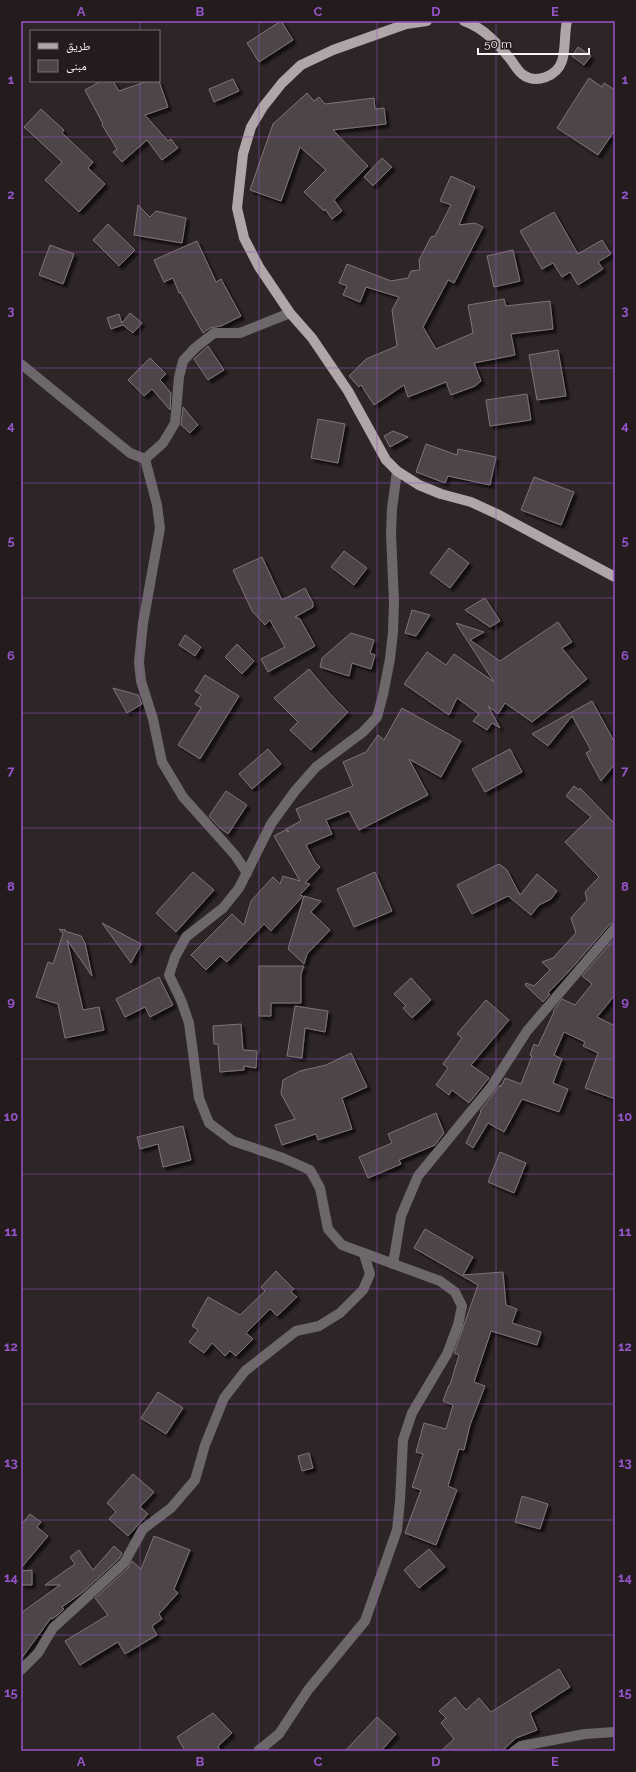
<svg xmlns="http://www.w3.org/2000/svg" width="636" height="1772" font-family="Raleway,'Noto Naskh Arabic',sans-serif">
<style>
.building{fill:#4e4446;stroke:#7f7476;filter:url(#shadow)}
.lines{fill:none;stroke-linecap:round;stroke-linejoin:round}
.minor{stroke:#6c6768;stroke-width:10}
.primary{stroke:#b0a6a8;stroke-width:10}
.grid{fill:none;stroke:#9454ca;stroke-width:1;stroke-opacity:0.55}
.neatline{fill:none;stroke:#9454ca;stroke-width:1.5}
.grid-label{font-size:13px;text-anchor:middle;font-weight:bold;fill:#9454ca}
</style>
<defs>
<filter id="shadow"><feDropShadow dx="3.5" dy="3.5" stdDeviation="1" flood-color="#0009"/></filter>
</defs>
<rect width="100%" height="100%" fill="#2e2526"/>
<g class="building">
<polygon points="281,21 293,40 259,62 247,43"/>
<polygon points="578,47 591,56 584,65 572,56"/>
<polygon points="589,78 602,87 604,83 615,90 615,130 598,155 557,128"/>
<polygon points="233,79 239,91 214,102 209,89"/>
<polygon points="101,81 113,81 119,91 148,81 159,81 168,107 145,115 168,141 171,139 178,148 162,160 147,140 122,162 113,152 117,149 102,125 103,124 85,90"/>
<polygon points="307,93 314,101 319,97 325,104 374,98 375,109 384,108 386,124 333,130 368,166 334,200 342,211 332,219 325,209 324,211 304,192 326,170 300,147 281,201 250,190 273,124"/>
<polygon points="41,109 64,130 62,133 93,162 88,168 105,184 79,212 45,180 62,162 24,127"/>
<polygon points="382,158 392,167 373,186 364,177"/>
<polygon points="451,176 475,187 459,225 475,223 483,227 454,283 448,280 423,327 436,349 473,333 468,305 504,299 506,306 550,301 553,329 511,334 515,355 474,363 481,381 475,386 451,395 446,382 408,397 404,385 374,405 361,385 359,387 349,376 366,359 397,346 392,310 399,297 366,287 360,302 343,295 347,286 339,283 347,264 391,281 408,278 411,271 420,270 419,260 431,237 435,236 451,205 440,201"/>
<polygon points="138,205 150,217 156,211 186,218 182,243 134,235"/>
<polygon points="554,212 578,254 602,240 611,254 598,262 603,269 578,285 570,272 562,277 553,263 542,269 520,231"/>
<polygon points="108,224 135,250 119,266 93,240"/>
<polygon points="197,241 216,282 221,279 241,316 221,326 210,328 203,333 180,292 179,293 173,278 164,282 154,260"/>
<polygon points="50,245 74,254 63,284 39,275"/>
<polygon points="513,250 520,281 494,287 487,256"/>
<polygon points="130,313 142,323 133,333 123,325 111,329 107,318 119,314 122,323"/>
<polygon points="208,346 224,370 208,380 194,359"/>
<polygon points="558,350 566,396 537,400 529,355"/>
<polygon points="150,358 166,374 160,380 171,393 170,410 152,389 144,396 128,380"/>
<polygon points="527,394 531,420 490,426 486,400"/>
<polygon points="183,407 198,425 190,433 181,425"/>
<polygon points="318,419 345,424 338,463 311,458"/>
<polygon points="393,431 408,437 390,447 384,436"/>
<polygon points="426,444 457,455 458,449 496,457 490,485 448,476 445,483 416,472"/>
<polygon points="534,477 574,492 561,525 521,510"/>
<polygon points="449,548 469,563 450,588 430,573"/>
<polygon points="344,551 367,568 354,585 331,567"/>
<polygon points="262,557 282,600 305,588 313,603 313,607 295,617 300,619 315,646 268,672 261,659 285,647 270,620 265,625 252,611 233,570"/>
<polygon points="485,598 500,621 490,627 465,610"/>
<polygon points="412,610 430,615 416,636 405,633"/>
<polygon points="558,622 572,642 562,648 587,679 532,722 505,703 498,714 488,706 500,728 492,723 487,730 473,721 479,714 457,698 449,715 404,684 427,652 446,665 454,654 494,682 456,623 484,632 470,640 500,661"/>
<polygon points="351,633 374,640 370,653 375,655 371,669 352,663 349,676 320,667 322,658"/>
<polygon points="185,635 201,647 195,656 179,645"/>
<polygon points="237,644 254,661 242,674 225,657"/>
<polygon points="309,669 333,697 348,712 311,750 290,730 298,722 274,698"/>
<polygon points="205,675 239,696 200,759 178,745 201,708 195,704 201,695 195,691"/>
<polygon points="113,688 138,695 142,704 127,713"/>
<polygon points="592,701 615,743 615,764 601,781 586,753 591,750 572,716 548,746 532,734"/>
<polygon points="402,708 461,741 441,777 409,759 428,795 359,830 349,811 326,820 332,834 306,845 315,862 320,867 305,883 310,884 300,895 303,896 271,931 264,924 227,962 220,956 206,970 191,955 232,914 244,925 251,901 273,877 280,884 283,876 300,881 274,836 285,830 289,832 286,829 301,821 296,809 353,786 343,762 366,752 378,735 384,740"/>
<polygon points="268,749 281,764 252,789 239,774"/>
<polygon points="510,749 522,772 485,792 472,769"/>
<polygon points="574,786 579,790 580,788 615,824 615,922 610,924 572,968 548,993 550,994 543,1002 525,985 526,983 534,986 550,970 542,962 553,958 576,933 571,918 587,900 585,892 599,877 565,842 591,817 566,796"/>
<polygon points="226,791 247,805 228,834 220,828 209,816"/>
<polygon points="499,864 507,870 520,895 537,874 557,891 551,899 539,905 531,915 508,896 472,914 457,885"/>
<polygon points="193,872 214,890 176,932 156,913"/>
<polygon points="375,872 392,911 354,927 337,889"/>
<polygon points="304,896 321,901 311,912 330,930 307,954 304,964 288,949"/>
<polygon points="102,923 141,944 131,963"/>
<polygon points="59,929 64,930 65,929 65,931 81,936 85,943 92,976 67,940 83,1010 99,1007 104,1030 65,1038 58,1004 36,997 48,962 53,964 63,934"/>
<polygon points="615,938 615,995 597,1017 615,1026 615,1099 585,1088 598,1053 583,1046 585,1042 564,1032 554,1055 562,1059 553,1083 568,1089 559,1112 522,1099 504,1132 488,1123 473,1148 466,1143 481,1112 480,1111 500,1085 501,1087 505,1078 521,1084 532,1056 530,1055 534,1044 538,1046 554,1012 553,1011 562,999 575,1005 592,984 582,976"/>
<polygon points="259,966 304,966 301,974 301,1003 271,1003 271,1016 259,1016"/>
<polygon points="159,977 173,1005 150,1017 145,1007 125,1017 116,999"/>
<polygon points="411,978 431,1000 412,1018 403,1008 406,1006 394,994"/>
<polygon points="486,1000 509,1020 471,1065 489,1078 469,1103 452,1090 449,1095 436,1085 448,1068 443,1064 462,1038 457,1034"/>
<polygon points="295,1006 328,1011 325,1032 305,1028 302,1058 287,1056"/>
<polygon points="241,1024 243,1050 257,1051 256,1068 244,1066 244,1070 220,1072 218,1044 214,1044 213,1026"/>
<polygon points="351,1053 367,1087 342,1098 352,1129 318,1140 316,1134 282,1145 275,1125 295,1119 281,1094 283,1080 300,1071 326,1065"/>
<polygon points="436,1113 444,1133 435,1145 399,1160 401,1164 368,1178 359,1157 392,1143 388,1134"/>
<polygon points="183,1126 191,1160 163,1167 158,1144 140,1149 137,1137"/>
<polygon points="500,1152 526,1163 514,1193 488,1182"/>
<polygon points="425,1229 473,1257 463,1275 503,1272 506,1305 517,1309 512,1323 541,1332 537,1345 491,1331 474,1382 485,1386 470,1425 464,1450 459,1449 448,1486 457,1490 436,1545 405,1533 421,1490 412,1487 423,1454 416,1452 424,1423 446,1429 453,1405 443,1401 449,1385 450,1385 459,1355 454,1353 478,1285 414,1248"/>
<polygon points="276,1271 294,1289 291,1292 297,1297 277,1316 270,1309 246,1333 253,1339 236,1356 230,1351 225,1356 212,1343 204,1353 189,1342 198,1330 192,1326 208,1297 240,1315 265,1291 261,1287"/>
<polygon points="158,1392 183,1408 166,1434 141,1418"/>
<polygon points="309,1453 313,1468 302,1471 298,1456"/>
<polygon points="133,1474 154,1492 140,1507 148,1514 128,1536 109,1519 116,1512 107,1503"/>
<polygon points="522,1496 548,1504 540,1529 515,1522"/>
<polygon points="30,1514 41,1522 37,1527 48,1536 21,1568 21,1525"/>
<polygon points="154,1536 190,1550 174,1589 178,1593 159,1614 162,1619 152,1626 157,1635 125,1654 118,1642 80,1665 65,1641 108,1615 95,1598 128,1568 132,1561 141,1569"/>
<polygon points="114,1546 122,1553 119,1559 83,1592 62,1607 64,1609 59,1614 52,1619 51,1618 21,1659 21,1613 60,1585 45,1585 75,1564 70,1557 79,1550 93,1570"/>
<polygon points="429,1549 445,1567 419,1588 404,1570"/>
<polygon points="32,1570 32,1585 21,1585 21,1571"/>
<polygon points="559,1669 570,1687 530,1713 537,1730 516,1738 502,1751 441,1751 454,1739 441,1723 446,1718 439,1711 455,1697 466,1710 479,1698 491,1712"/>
<polygon points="213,1713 232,1733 218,1746 220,1751 185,1751 177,1737"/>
<polygon points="377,1717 396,1734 381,1751 345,1751"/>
</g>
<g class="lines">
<g class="minor">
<polyline points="21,364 130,453 145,459 163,443 175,423 179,377 183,361 195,348 214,333 240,333 290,313"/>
<polyline points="145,459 157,505 160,528 143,623 139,662 141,681 153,719 162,762 183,797 235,855 247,873"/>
<polyline points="393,1264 401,1216 418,1176 491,1087 527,1031 615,928"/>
<polyline points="21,1670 38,1653 53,1628 124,1563 143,1529 171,1508 195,1480 205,1445 224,1398 245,1371 296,1331 319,1326 340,1313 363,1290 370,1274 364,1254"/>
<polyline points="258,1751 279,1734 308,1690 365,1621 397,1530 400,1501 403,1440 412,1413 447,1354 458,1325 462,1306 455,1292 440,1281 342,1245 328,1229 320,1188 310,1170 283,1158 233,1141 209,1123 199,1098 189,1023 181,1000 169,975 175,957 186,937 223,908 239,888 271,824 295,791 316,767 363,732 377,717 383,695 390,659 393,632 394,602 391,534 392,509 397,471"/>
<polyline points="514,1751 521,1746 585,1734 615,1732"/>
</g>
<g class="primary">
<polyline points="427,21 406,24 333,50 301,65 282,83 263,107 251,127 243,154 237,208 244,238 259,267 290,313 312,338 348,391 386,460 397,471 419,485 441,494 471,502 497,514 615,577"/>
<path d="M464 21C484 28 498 44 511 60 514 64 518 71 522 74 536 85 557 76 562 61 566 48 564 34 567 21"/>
</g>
</g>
<path class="grid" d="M140 21V31M259 21V1751M377 21V1751M496 21V1751M140 81V1751M21 137H615M21 252H615M21 368H615M21 483H615M21 598H615M21 713H615M21 828H615M21 944H615M21 1059H615M21 1174H615M21 1289H615M21 1404H615M21 1520H615M21 1635H615"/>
<rect width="636" height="1772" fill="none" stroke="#241b1d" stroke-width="44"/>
<rect x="30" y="30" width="130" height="52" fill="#241b1d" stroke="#797173"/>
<rect x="38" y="43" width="20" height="6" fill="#b0a6a8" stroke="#797173"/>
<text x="66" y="50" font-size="12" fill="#f9f3f4">طريق</text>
<rect x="38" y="60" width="20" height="12" fill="#4e4446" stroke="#797173"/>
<text x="66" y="70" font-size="12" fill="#f9f3f4">مبنى</text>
<path d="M478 48v6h111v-6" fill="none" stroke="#f9f3f4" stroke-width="2"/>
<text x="484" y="48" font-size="12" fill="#f9f3f4" stroke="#241b1d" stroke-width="3" paint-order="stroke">50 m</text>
<rect x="22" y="22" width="592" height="1728" class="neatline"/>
<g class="grid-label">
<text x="81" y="16">A</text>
<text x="200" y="16">B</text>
<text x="318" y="16">C</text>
<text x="436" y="16">D</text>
<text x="555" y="16">E</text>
<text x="11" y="84">1</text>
<text x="625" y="84">1</text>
<text x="11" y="199">2</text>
<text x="625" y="199">2</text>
<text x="11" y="315">3</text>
<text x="625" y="315">3</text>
<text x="11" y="430">4</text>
<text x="625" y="430">4</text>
<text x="11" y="545">5</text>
<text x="625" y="545">5</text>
<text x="11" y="660">6</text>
<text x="625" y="660">6</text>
<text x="11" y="775">7</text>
<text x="625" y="775">7</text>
<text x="11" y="891">8</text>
<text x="625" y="891">8</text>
<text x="11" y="1006">9</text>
<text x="625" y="1006">9</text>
<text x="11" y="1121">10</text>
<text x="625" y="1121">10</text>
<text x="11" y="1236">11</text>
<text x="625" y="1236">11</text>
<text x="11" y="1351">12</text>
<text x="625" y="1351">12</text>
<text x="11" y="1467">13</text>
<text x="625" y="1467">13</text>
<text x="11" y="1582">14</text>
<text x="625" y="1582">14</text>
<text x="11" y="1697">15</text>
<text x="625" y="1697">15</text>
<text x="81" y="1766">A</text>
<text x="200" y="1766">B</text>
<text x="318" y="1766">C</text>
<text x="436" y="1766">D</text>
<text x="555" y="1766">E</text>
</g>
</svg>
